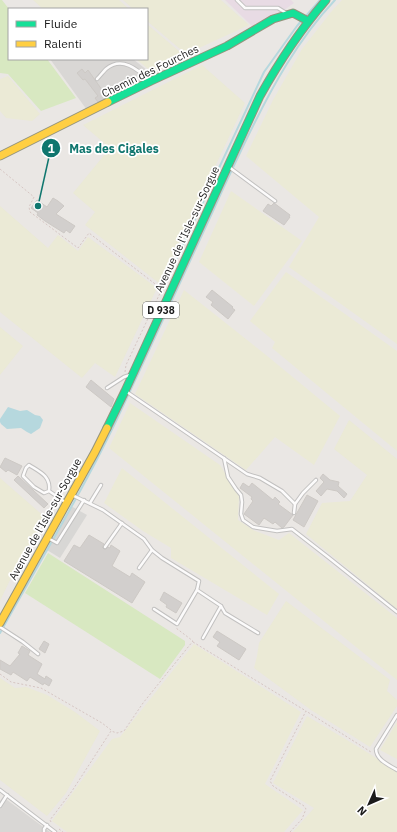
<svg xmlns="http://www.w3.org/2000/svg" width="397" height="832" font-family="'IBM Plex Sans',sans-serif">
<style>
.residential{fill:#d9d7d5}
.industrial{fill:#e8dbe4}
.farmland{fill:#ebead6}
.grass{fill:#d8e8c1}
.parking{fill:#d8d7d5}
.water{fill:#b6d8de}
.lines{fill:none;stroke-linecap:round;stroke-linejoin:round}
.stream{stroke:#b6d8de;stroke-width:2}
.building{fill:#d2cfcd;stroke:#cdc9c5}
.lane-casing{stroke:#c2c1c0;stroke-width:4.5}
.fast-casing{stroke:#93937c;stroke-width:9}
.slow-casing{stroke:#93937c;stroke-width:9}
.path{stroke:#d6c6c3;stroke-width:1;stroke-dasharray:2 2;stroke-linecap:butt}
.lane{stroke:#fcfbfb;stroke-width:2.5}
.fast{stroke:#16e098;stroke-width:7}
.slow{stroke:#ffcf43;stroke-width:7}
.labels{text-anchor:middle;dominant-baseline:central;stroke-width:3.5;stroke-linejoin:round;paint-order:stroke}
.shield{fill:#fff;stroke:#5f5f5f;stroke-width:1}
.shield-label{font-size:10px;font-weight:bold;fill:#1b1b1b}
.street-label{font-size:11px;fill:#1b1b1b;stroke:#fff}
.leader{fill:none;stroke:#0f766e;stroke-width:1.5}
.callout-dot{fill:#0f766e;stroke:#fff;stroke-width:1.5}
.mark-label{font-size:12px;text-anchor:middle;font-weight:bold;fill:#fff}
.callout-label{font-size:12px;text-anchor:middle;font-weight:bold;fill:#0f766e;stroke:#fff;stroke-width:3.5;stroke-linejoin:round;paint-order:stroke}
</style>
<rect width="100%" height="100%" fill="#eae7e4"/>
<g class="residential">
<polygon points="50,59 133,59 153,75 87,110"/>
<polygon points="3,797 50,832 0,832 0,801"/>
</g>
<polygon class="industrial" points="225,0 291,0 294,3 280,13 253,27"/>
<g class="farmland">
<polygon points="33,0 119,0 129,9 43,9"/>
<polygon points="123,0 221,0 249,25 186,54 147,21 147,9 133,9"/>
<polygon points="342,0 397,0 397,344 289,267 319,217 246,156 273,100 302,49 331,12"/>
<polygon points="147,24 186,57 153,73 136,59 147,59"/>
<polygon points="202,65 245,103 160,284 85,225 95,212 73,193 110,148 83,125"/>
<polygon points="8,76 40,114 32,121 6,118 0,111 0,79"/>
<polygon points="231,191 302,241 254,306 199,262"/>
<polygon points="0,206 48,248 58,235 78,251 88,237 157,288 115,377 95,363 82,378 0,312"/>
<polygon points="286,272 397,351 397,451 272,348 275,342 250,321"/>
<polygon points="184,290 266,355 340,416 314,465 275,437 246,470 135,394"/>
<polygon points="0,327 23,346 0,375"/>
<polygon points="130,403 220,465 239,496 238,520 253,530 279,540 289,533 397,618 397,680 109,448"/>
<polygon points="349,420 397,459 397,609 306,534 322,503 350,501 367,475 334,449"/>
<polygon points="122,468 279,594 267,615 171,558 171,548 143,531 104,503"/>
<polygon points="0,478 46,518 14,572 0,601"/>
<polygon points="286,601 390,680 387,691 397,700 397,706 370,747 311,710 254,668 257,656 259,643"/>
<polygon points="194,644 301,712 265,784 303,810 284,832 67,832 52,821 112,739 120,737"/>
<polygon points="0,678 15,688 26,687 47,695 75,712 100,731 66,793 47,816 0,780"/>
<polygon points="307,716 370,754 397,772 397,832 293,832 314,808 273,783"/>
<polygon points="397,722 397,759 380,750"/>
</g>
<g class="grass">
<polygon points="0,0 2,0 9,9 9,59 47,59 76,98 41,111 8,74 0,73"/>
<polygon points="48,553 185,641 185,645 160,679 25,593"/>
</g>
<polygon class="parking" points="71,506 87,515 60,558 47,550"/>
<polygon class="water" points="8,407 20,411 27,410 35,415 40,416 43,420 40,428 31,434 27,432 21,428 7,429 1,424 0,422 0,419"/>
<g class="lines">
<g class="stream">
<polyline points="305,17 320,0"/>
<polyline points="165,283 264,72 297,26 302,20"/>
<path d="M0 633C42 557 88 483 124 404 154 340 183 276 213 211 224 186 236 161 248 136 272 87 298 39 335 0"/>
</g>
</g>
<g class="building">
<polygon points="82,69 85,73 88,70 107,97 98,102 95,98 98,96 85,79 83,80 77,73"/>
<polygon points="53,198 58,201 64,206 56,214 75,226 70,233 66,230 64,233 45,221 37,215 38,213 31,208 37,200 47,207"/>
<polygon points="274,203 290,215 289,217 290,217 284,225 263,211 268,204 271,206"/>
<polygon points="212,290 233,307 232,308 235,310 228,319 211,305 213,302 206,297"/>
<polygon points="91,380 114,399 111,407 86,387"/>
<polygon points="5,458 22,466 17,475 8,470 6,472 0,467"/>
<polygon points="323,474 330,480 339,482 338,486 347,494 344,498 337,491 327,489 321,496 316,491 324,482 320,478"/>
<polygon points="18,476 48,504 44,508 14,480"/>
<polygon points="243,483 249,487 252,483 273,500 275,497 280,502 278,504 293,515 284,527 282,528 275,522 273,524 264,518 259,525 244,514 253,501 251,499 252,497 240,488"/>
<polygon points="307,495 318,501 304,527 293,520"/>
<polygon points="89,535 104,544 102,547 104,549 106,549 108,547 110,548 111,545 120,551 112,566 130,577 132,573 145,582 132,603 64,561 74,545 80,548"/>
<polygon points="164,592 182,603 176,613 166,607 167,605 160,600"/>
<polygon points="217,631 246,649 239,660 217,646 220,642 213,637"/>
<polygon points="44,641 49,644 45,653 39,649"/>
<polygon points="22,646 30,651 28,655 42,664 37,674 45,679 46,676 52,680 49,686 44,683 43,685 30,677 27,681 13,672 11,675 0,669 0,660 10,666 20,654 18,653"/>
</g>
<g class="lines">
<defs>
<g id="lane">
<polyline points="237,0 245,8 278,8 286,13"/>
<path d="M97 79C100 76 103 72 106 69 122 56 137 69 149 80"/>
<polyline points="229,167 275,201"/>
<polyline points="107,388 124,377 130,375"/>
<polyline points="127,392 247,474 260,478 282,491 295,504 294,513"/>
<polyline points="224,458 228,477 236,489 241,495 242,502 241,514 243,520 253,527 277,531 292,529 328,557 397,612"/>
<path d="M49 491 44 493 34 487 23 476 26 468 29 465C40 472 51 476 49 491L65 502"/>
<polyline points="72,495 103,510 144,539 152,550 162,558 199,581 197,590 221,606 225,613 258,633"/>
<polyline points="90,503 101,485"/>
<polyline points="295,504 303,493 316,480"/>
<polyline points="48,538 57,543 84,500"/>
<polyline points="105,547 122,523"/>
<polyline points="139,568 152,550"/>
<polyline points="154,609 177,624 197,590"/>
<polyline points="0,627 23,642 38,654"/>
<polyline points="203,638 221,606"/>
<path d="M397 715 376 749C376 760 389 765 397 770"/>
<polyline points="0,790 55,832"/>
<polyline points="0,806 7,795"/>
<polyline points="44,832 44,829 47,825"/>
</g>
<g id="fast">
<polyline points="108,102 151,81 227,46 273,19 293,13 308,21"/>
<path d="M107 428 125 391 260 96C279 62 300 30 326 0"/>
</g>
<g id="slow">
<polyline points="0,156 108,102"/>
<polyline points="0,623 95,452 107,428"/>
</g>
</defs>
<use href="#lane" class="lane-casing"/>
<use href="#fast" class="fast-casing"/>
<use href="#slow" class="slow-casing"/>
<g class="path">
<polyline points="0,169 34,197 29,207 30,212 78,248 89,233 163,290"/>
<polyline points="125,372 126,365 162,289"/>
<polyline points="193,642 306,711"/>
<polyline points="0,674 11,682 41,688 102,723 111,730"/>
<polyline points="51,822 50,820 72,791 111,731 117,733 124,731 143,703 193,641 176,628"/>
<polyline points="59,829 63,832"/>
<polyline points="290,832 302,819 306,809 304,806 273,786 270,781 306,711 371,752"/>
</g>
<use href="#lane" class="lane"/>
<use href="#fast" class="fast"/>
<use href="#slow" class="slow"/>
</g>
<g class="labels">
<rect class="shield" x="143" y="302" width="36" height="16" rx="3"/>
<g class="shield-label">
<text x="161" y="310">D 938</text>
</g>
<g class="street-label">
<text transform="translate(150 71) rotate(-26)">Chemin des Fourches</text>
<text transform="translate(187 229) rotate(-65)">Avenue de l'Isle-sur-Sorgue</text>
<text transform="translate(45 519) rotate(-61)">Avenue de l'Isle-sur-Sorgue</text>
</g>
</g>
<path class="leader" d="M38 206L51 148"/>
<g class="callout-dot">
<circle cx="38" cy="206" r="4"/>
<circle cx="51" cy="148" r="10"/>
</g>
<g class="mark-label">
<text x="51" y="153">1</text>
</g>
<g class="callout-label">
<text x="114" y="153">Mas des Cigales</text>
</g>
<rect x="8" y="8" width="140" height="52" fill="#ffffff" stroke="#a4a4a4"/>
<rect x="16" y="21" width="20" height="6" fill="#16e098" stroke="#a4a4a4"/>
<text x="44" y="28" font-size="12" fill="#1b1b1b">Fluide</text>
<rect x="16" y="41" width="20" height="6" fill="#ffcf43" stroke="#a4a4a4"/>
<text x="44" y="48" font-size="12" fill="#1b1b1b">Ralenti</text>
<g transform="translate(369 804) rotate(225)" stroke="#ffffff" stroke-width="3" paint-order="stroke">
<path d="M0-3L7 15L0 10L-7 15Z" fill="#1b1b1b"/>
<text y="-6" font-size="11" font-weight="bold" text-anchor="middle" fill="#1b1b1b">N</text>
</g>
</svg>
